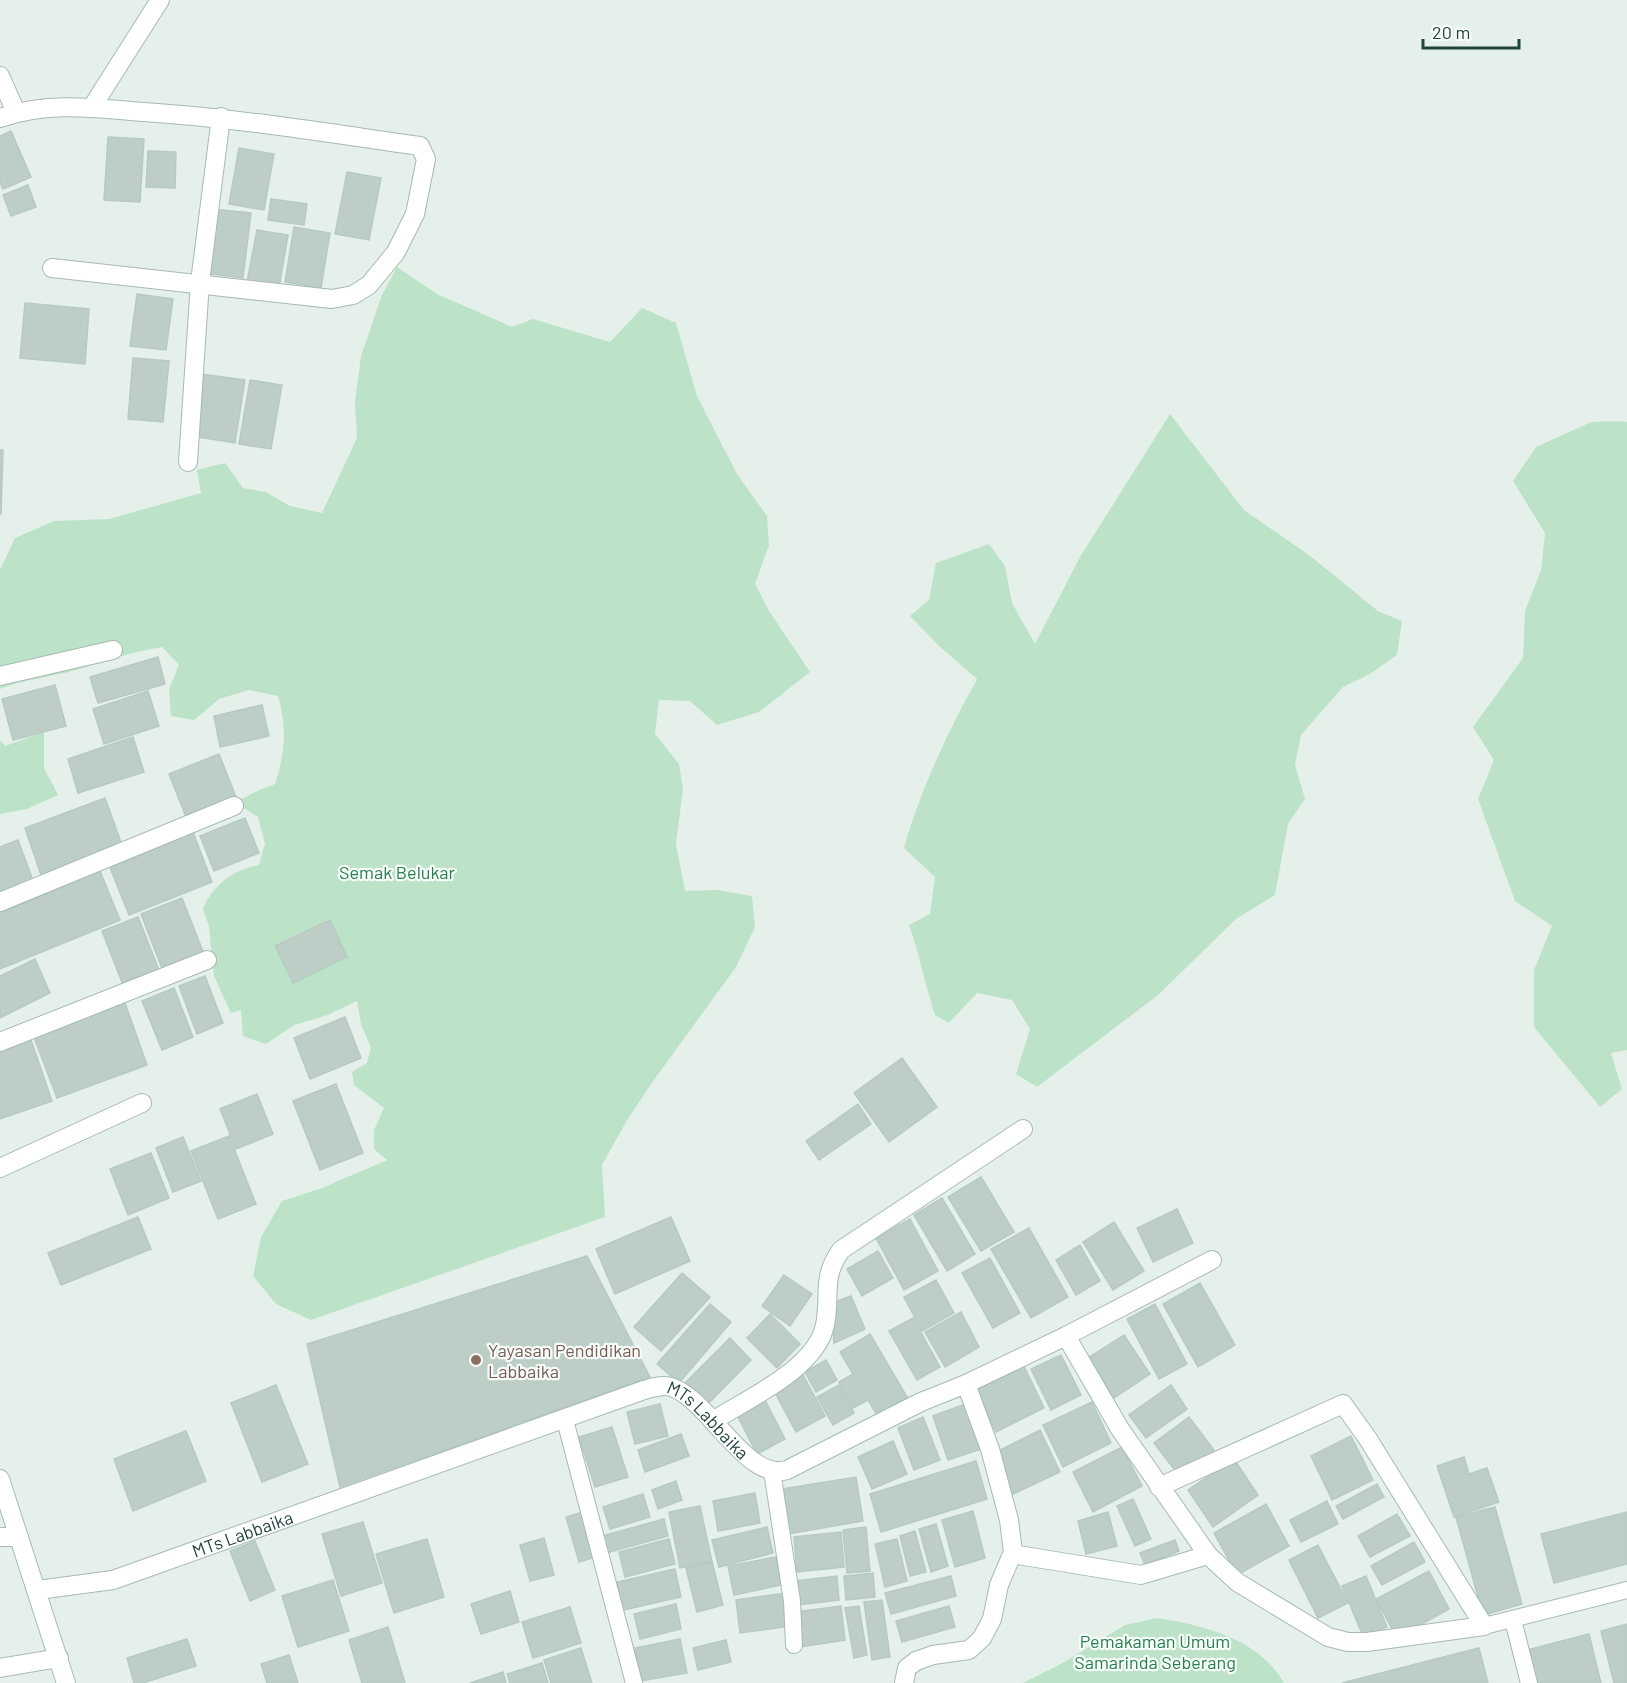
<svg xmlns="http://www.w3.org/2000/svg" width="1627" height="1683" font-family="Barlow,sans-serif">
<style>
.green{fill:#bce3c8}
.building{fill:#bdcec7;stroke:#b6cac3;stroke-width:1.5}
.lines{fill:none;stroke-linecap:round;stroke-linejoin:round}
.service-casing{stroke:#a6b9b3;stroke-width:18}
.minor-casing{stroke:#a6b9b3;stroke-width:20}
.secondary-casing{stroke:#a2bdb4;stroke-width:20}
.service{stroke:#fff;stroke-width:16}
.minor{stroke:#fff;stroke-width:18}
.secondary{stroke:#fff;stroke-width:18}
.education-dot{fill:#8d6e63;stroke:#f7fbf9;stroke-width:2}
.labels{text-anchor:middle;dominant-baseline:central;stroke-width:4.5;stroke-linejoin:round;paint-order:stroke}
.park-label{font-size:18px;fill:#26814c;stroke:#f7fbf9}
.education-label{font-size:18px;fill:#785e54;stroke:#f7fbf9;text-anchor:start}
.street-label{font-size:18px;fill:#21453c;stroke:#f7fbf9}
</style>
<rect width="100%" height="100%" fill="#e5f0eb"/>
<g class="green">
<path d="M397 267 437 294 512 327 533 319 610 342 642 308 676 323 697 396 737 474 767 516 769 545 755 584 769 611 810 672 759 712 717 725 690 701 659 700 655 734 679 764 683 789 676 844 685 891 718 890 752 896 755 927 736 967 651 1084 626 1122 602 1165 605 1217 311 1320 276 1304 253 1276 261 1237 282 1201 322 1188 387 1160 374 1149V1130L384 1108 354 1085 352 1072 367 1063 371 1047 361 1025 357 1001 328 1015 294 1025 266 1044 243 1036 241 1010 231 1013 214 976 209 926 203 909C212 886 234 869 259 865L265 844 258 817 244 808 200 821 259 790 275 784C285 753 287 727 278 696L249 690 219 699 194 720 171 716 169 689 179 665 162 647C132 652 105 661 76 670 51 677 25 679 0 689V570L15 538 54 521 109 519 201 493 197 470 225 463 243 488 266 492 290 506 322 513 357 438 355 402 361 356 382 295Z"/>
<path d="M1170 414 1244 510 1309 555 1378 611 1402 621 1397 655 1370 674 1343 687 1301 735 1295 765 1305 799 1288 824 1275 895 1236 919 1158 995 1037 1087 1016 1074 1030 1029 1012 1000 977 993 949 1023 935 1015C925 985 920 955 909 925L930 914 935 877 904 848C921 788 947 734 977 679L938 645 910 616 929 600 936 563 989 544 1005 566 1012 603 1035 644 1080 557Z"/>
<polygon points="1618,421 1627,422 1627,1050 1611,1053 1622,1089 1600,1107 1534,1027 1534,970 1552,926 1515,901 1478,799 1494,760 1473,727 1523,658 1525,611 1541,570 1545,533 1513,481 1536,447 1591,422"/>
<polygon points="44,732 44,768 58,795 27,809 0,814 0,740 5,746"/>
<path d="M1157 1618C1204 1625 1259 1639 1284 1683H1023L1061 1664 1125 1625Z"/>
</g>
<g class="building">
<polygon points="11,131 31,177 3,189 0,182 0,136"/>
<polygon points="108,137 144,139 140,202 104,200"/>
<polygon points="239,148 274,154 264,210 229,204"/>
<polygon points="148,151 176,152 175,188 146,187"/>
<polygon points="347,172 381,178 369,240 335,234"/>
<polygon points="28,185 36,207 11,216 3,195"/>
<polygon points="271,199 307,204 304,225 268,220"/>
<polygon points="212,209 251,213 243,278 204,273"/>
<polygon points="294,227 330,233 321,288 285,282"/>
<polygon points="257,230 288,235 279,288 247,282"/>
<polygon points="137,294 173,299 166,350 130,346"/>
<polygon points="25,303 89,309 85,364 20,358"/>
<polygon points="133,358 169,361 163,422 128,419"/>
<polygon points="201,374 245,380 235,443 191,436"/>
<polygon points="250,380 282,385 271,449 239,444"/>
<polygon points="0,450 3,450 1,514 0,514"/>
<polygon points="158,657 165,684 98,703 90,677"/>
<polygon points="55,685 66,726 13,740 2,699"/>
<polygon points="148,691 159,726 104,744 93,709"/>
<polygon points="262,705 269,736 220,747 214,716"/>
<polygon points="133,737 144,772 78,793 68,759"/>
<polygon points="219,754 236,797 186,817 169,774"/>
<polygon points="105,798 122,845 41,875 25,828"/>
<polygon points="245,818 259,853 214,871 200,836"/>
<polygon points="193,832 212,882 129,915 109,865"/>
<polygon points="18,840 34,883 0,896 0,847"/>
<polygon points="100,871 120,920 0,969 0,913"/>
<polygon points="182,898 204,954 163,971 141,914"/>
<polygon points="138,917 159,970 123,985 102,931"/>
<polygon points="330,920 347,957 293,983 275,946"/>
<polygon points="35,959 50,993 0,1018 0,976"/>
<polygon points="205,976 223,1023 197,1034 179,986"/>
<polygon points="174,988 193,1037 162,1050 142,1001"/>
<polygon points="125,1003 147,1065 57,1098 34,1037"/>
<polygon points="345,1017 361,1058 310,1079 294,1038"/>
<polygon points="31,1040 52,1101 0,1119 0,1051"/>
<polygon points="902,1058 937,1107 889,1142 854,1093"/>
<polygon points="336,1084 363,1153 320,1170 293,1101"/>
<polygon points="257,1094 273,1134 236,1149 220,1109"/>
<polygon points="858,1104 871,1124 819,1160 806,1141"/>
<polygon points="229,1136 256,1204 218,1219 191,1151"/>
<polygon points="183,1137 201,1181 173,1192 156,1148"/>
<polygon points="151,1153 169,1198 128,1215 110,1169"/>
<polygon points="981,1177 1014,1232 981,1251 948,1197"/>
<polygon points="942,1198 975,1254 947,1271 914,1215"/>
<polygon points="1177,1209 1193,1243 1153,1262 1137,1228"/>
<polygon points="138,1217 151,1249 61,1285 48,1253"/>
<polygon points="671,1217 690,1261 615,1294 596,1249"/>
<polygon points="910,1219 938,1271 904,1290 876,1238"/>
<polygon points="1114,1222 1144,1271 1113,1290 1083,1242"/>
<polygon points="1029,1228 1068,1297 1031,1318 991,1249"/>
<polygon points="1080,1245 1100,1281 1076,1295 1056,1260"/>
<polygon points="878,1251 893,1278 862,1296 847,1269"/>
<polygon points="587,1256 650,1377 340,1487 307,1344"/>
<polygon points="990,1258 1020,1313 993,1328 962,1273"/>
<polygon points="682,1273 710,1297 661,1351 634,1327"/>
<polygon points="784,1275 812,1294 790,1326 762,1306"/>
<polygon points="936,1280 954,1313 922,1331 904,1297"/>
<polygon points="1200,1283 1235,1345 1198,1367 1163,1304"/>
<polygon points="851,1296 865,1329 834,1343 832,1303"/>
<polygon points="710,1304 731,1322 679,1383 657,1364"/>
<polygon points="1155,1304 1187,1364 1159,1379 1127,1319"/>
<polygon points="961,1312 979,1347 945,1367 925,1332"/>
<polygon points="770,1314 800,1344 777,1368 747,1338"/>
<polygon points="913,1318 940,1367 917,1380 889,1331"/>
<polygon points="870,1334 907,1397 877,1415 868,1400 853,1408 839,1382 853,1374 840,1352"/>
<polygon points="1124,1335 1150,1374 1114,1398 1088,1358"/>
<polygon points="730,1338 751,1360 705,1407 683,1385"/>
<polygon points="1061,1355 1081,1395 1051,1410 1031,1369"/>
<polygon points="826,1360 837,1380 816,1392 805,1372"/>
<polygon points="1024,1366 1044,1408 996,1432 976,1390"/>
<polygon points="802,1373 825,1416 796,1432 773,1389"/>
<polygon points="276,1385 308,1464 262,1482 231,1403"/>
<polygon points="839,1385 854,1413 833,1425 817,1397"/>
<polygon points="1171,1385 1187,1409 1146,1438 1129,1415"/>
<polygon points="765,1400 785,1439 757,1454 737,1415"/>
<polygon points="1092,1402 1111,1443 1063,1467 1043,1425"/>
<polygon points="968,1403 984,1448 948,1460 933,1416"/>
<polygon points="660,1404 668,1436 635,1444 627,1412"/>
<polygon points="923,1417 940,1460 914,1470 898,1428"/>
<polygon points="1189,1417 1214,1450 1180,1477 1154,1443"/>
<polygon points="612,1427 628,1477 595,1487 579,1437"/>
<polygon points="1040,1430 1060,1472 1011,1495 992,1454"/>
<polygon points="186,1431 206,1481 133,1511 114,1459"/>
<polygon points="681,1434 689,1456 645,1472 638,1450"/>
<polygon points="1351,1436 1373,1480 1332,1500 1311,1456"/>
<polygon points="893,1441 907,1474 872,1489 858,1457"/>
<polygon points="1122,1447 1142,1486 1093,1512 1073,1472"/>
<polygon points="1464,1457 1469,1474 1487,1468 1499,1502 1454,1517 1437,1466"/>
<polygon points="1234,1459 1258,1495 1213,1527 1188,1490"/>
<polygon points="976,1461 987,1499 881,1532 870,1494"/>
<polygon points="856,1477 863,1521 788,1534 781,1489"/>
<polygon points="676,1481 682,1500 658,1509 652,1490"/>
<polygon points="1377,1484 1384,1497 1343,1519 1336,1506"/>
<polygon points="755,1493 760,1523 718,1531 713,1501"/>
<polygon points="643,1494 650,1517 610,1529 603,1507"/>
<polygon points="1133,1499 1151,1539 1135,1546 1117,1506"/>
<polygon points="1327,1501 1338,1524 1301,1542 1290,1520"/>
<polygon points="1266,1504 1289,1546 1237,1575 1214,1533"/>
<polygon points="700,1506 712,1562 680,1568 669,1512"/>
<polygon points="1495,1507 1522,1604 1483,1615 1456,1517"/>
<polygon points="586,1511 599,1556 579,1562 566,1517"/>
<polygon points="973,1511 985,1558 955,1567 942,1520"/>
<polygon points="1108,1512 1117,1546 1086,1554 1078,1521"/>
<polygon points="1627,1512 1627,1564 1554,1583 1541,1534"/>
<polygon points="1397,1514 1410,1536 1370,1557 1358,1536"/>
<polygon points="664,1519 668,1536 606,1553 602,1536"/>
<polygon points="363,1522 382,1583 341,1596 322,1534"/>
<polygon points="936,1524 948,1566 931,1572 919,1529"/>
<polygon points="767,1527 773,1553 719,1567 712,1540"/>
<polygon points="866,1527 870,1571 847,1573 843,1530"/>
<polygon points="915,1531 926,1572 910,1576 900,1536"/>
<polygon points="841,1532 844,1567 797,1572 794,1537"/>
<polygon points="544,1538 554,1575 530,1581 520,1545"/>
<polygon points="427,1539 444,1597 394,1613 376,1554"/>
<polygon points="669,1539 675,1564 625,1577 619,1552"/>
<polygon points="897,1539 907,1581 885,1587 875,1544"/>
<polygon points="1175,1540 1179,1551 1145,1565 1140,1553"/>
<polygon points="255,1541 275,1590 250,1601 230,1551"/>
<polygon points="1414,1542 1425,1562 1382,1585 1371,1566"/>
<polygon points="1318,1545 1348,1603 1318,1618 1289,1560"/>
<polygon points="776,1557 781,1585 734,1595 728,1566"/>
<polygon points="712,1562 723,1605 697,1612 686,1568"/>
<polygon points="675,1569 681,1597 619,1611 613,1583"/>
<polygon points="1429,1571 1449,1609 1397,1638 1376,1599"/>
<polygon points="873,1573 875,1597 846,1600 844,1576"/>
<polygon points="837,1576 839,1600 798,1605 795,1581"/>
<polygon points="951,1576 956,1596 891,1614 885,1593"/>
<polygon points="1366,1576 1387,1627 1363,1636 1342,1586"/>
<polygon points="333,1580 349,1631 298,1647 282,1596"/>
<polygon points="510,1591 519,1622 481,1634 471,1604"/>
<polygon points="786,1593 790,1626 740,1633 736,1600"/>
<polygon points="882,1600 890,1657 872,1660 864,1602"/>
<polygon points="676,1604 681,1629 640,1639 634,1614"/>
<polygon points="841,1606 845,1640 800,1647 795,1612"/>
<polygon points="859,1606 867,1655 854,1658 845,1608"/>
<polygon points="949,1606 955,1627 902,1642 896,1621"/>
<polygon points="570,1607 581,1643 533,1658 522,1622"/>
<polygon points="1627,1624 1627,1683 1614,1683 1601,1631"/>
<polygon points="388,1627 405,1683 362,1683 349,1640"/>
<polygon points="1589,1634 1601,1683 1536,1683 1527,1650"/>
<polygon points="187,1639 196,1666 143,1683 134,1683 127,1658"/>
<polygon points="680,1639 687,1673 641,1681 635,1648"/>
<polygon points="726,1640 731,1662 698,1670 693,1648"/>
<polygon points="581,1648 592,1683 551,1683 544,1660"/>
<polygon points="1479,1648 1488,1683 1342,1683"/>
<polygon points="289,1655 298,1683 267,1683 261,1664"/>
<polygon points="542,1663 548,1683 510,1683 507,1674"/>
<polygon points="503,1672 506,1683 470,1683"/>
</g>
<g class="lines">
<defs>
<g id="service">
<polyline points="565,1420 634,1683"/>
<polyline points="772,1471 792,1601 794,1645"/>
<polyline points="1513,1620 1529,1683"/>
<polyline points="1484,1626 1627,1590"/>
</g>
<g id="minor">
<polyline points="0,76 16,112"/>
<polyline points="92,107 160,0"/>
<path d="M0 118C48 101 94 108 144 112 237 118 328 133 420 146L426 159 415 214 396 252 369 285 353 295 332 299 52 268"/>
<polyline points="188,462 200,282 221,117"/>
<polyline points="0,676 113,650"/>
<polyline points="0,902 234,806"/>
<polyline points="0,1042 207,960"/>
<polyline points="0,1168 142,1103"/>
<polyline points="1066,1336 1120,1429 1208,1555 1237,1582 1328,1637 1348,1642 1367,1642 1484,1626 1368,1439 1343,1404 1159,1487"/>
<path d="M713 1421C748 1398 816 1369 825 1325 831 1294 821 1278 841 1250L1023 1129"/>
<polyline points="0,1537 19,1537"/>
<polyline points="1013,1552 1018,1555 1141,1575 1208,1555"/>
<path id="s1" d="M38 1590 113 1580 644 1390C652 1388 663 1384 671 1387 709 1399 746 1482 787 1470L921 1402 966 1384 1066 1336 1212 1260"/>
<polyline points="0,1668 59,1658"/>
<polyline points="904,1683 907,1668 916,1661 933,1655 969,1650 982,1638 992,1619 999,1585 1013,1552 1009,1520 990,1449 966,1384"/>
</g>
<polyline id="secondary" points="0,1479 66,1683"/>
</defs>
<use href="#service" class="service-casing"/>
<use href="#minor" class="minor-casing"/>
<use href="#secondary" class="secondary-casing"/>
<use href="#service" class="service"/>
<use href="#minor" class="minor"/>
<use href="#secondary" class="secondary"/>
</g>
<circle class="education-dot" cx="476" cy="1360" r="6"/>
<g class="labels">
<g class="park-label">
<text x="397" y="872">Semak Belukar</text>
<text x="1155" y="1641">Pemakaman Umum<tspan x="1155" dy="21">Samarinda Seberang</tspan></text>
</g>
<g class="education-label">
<text x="488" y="1350">Yayasan Pendidikan<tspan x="488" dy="21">Labbaika</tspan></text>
</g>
<g class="street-label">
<text stroke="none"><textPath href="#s1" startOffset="717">MTs Labbaika</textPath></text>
<text stroke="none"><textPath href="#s1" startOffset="213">MTs Labbaika</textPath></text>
</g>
</g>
<path d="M1423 39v9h96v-9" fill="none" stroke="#21453c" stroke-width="3"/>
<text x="1432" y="39" font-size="18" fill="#21453c" stroke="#f7fbf9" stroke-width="4.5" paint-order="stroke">20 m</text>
</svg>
